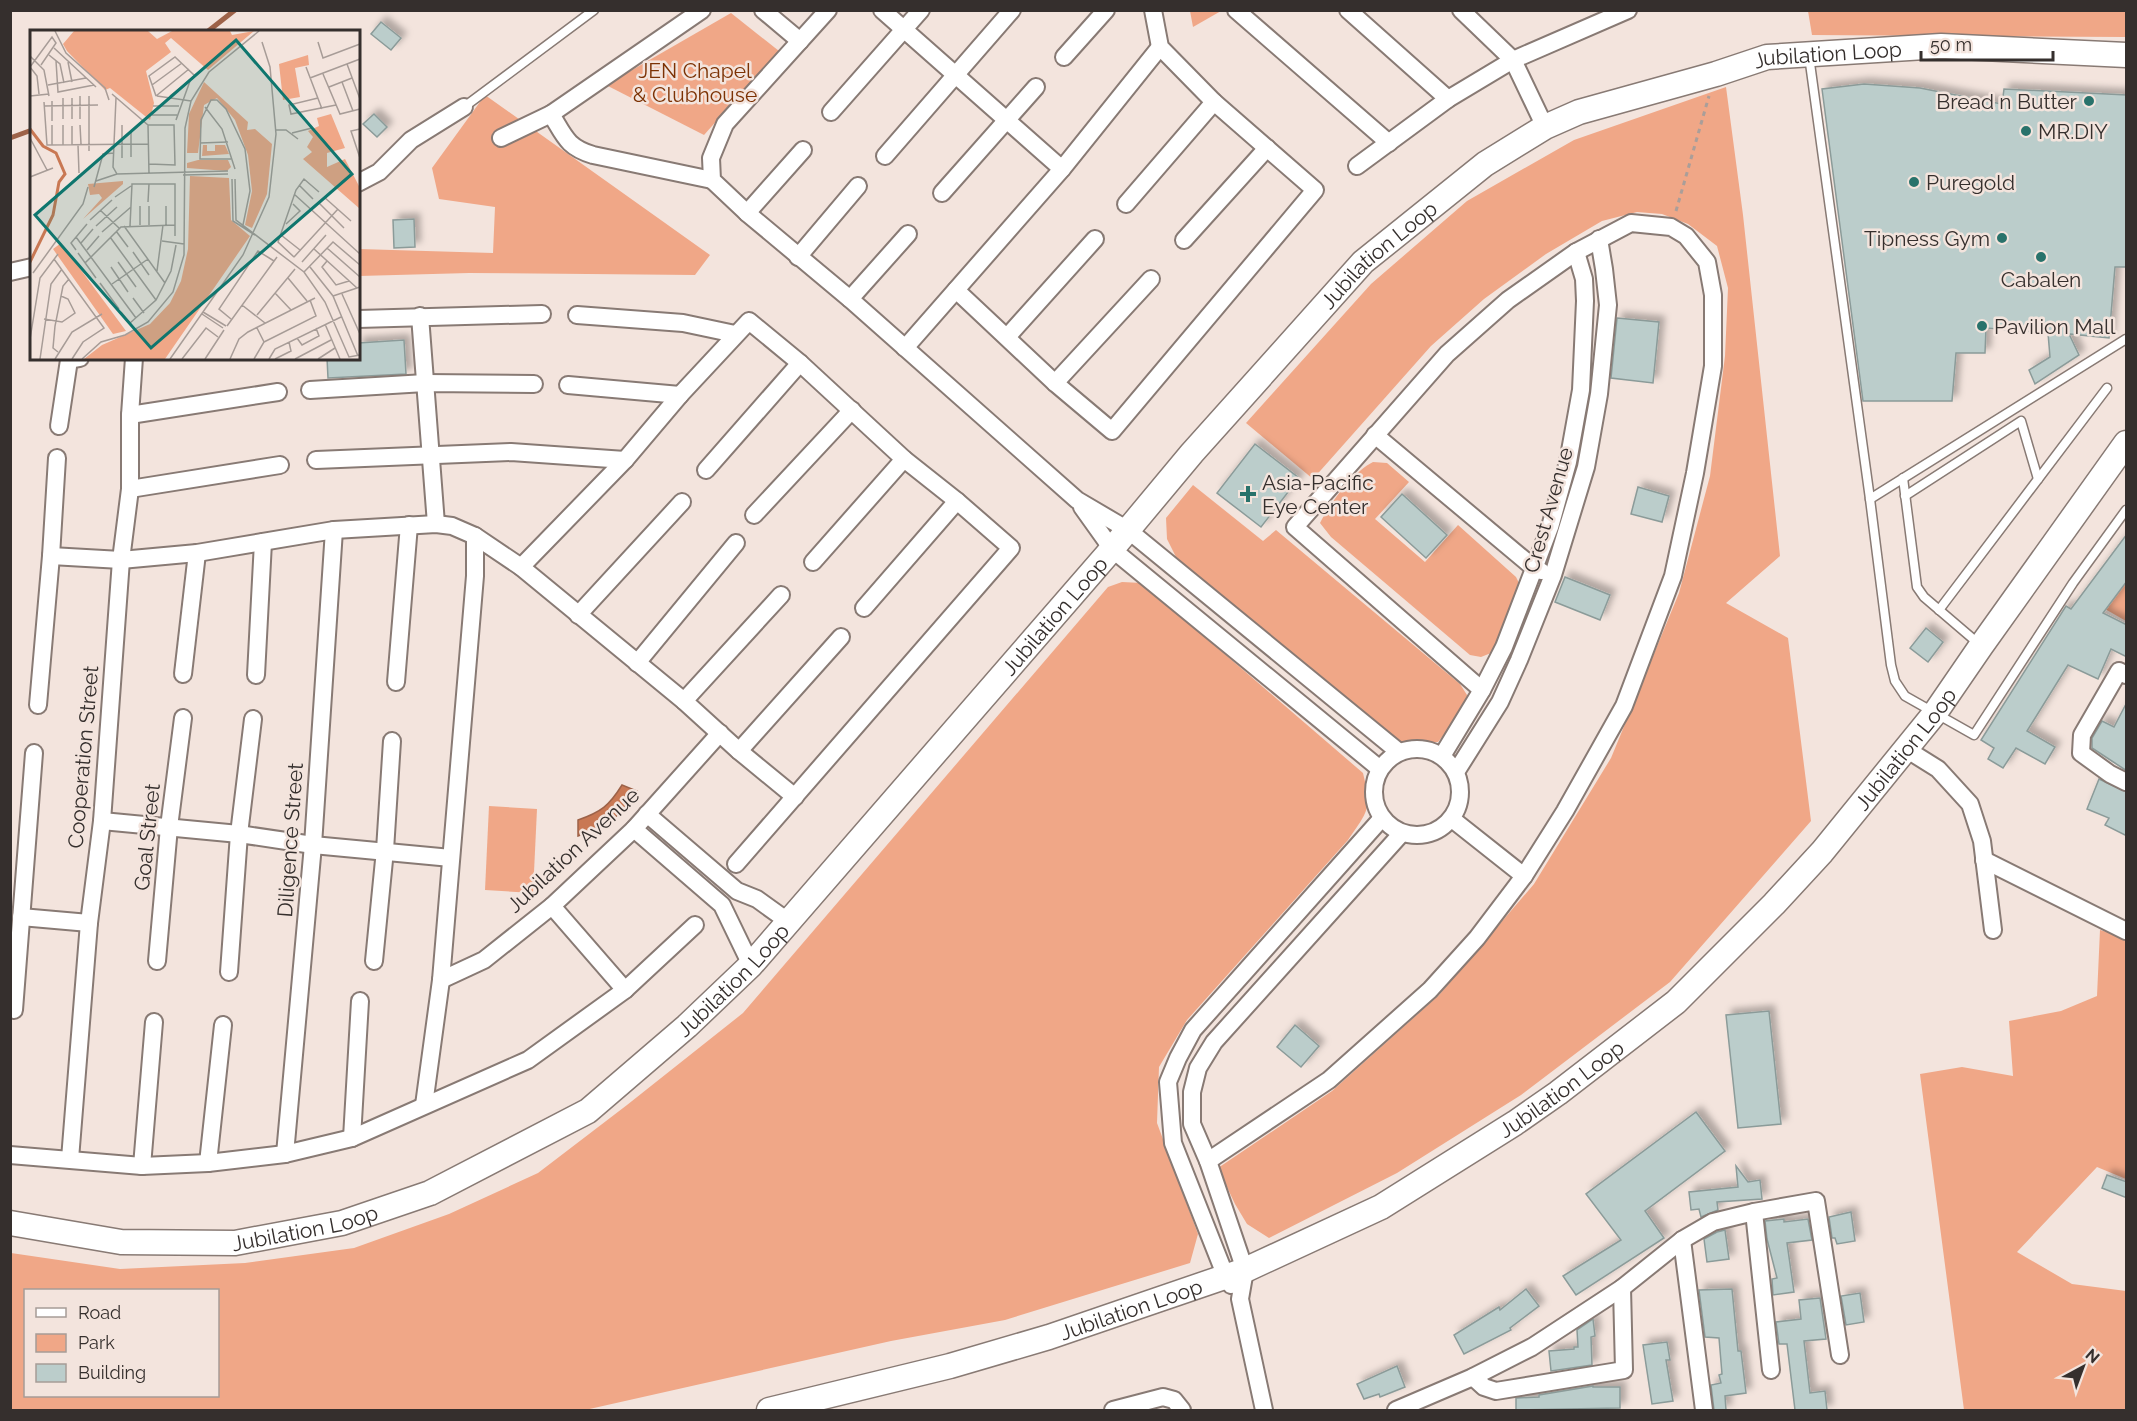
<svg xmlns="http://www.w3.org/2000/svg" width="2137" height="1421" font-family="Raleway,sans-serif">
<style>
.green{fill:#f0a787;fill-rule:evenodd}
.water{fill:#c97853;stroke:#9d6248;stroke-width:1.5}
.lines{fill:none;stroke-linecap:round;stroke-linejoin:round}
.stream{stroke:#9d6248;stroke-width:5}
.building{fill:#bbcdcb;stroke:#8b9b99;stroke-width:1.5;filter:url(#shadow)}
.lane-casing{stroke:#887a74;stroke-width:11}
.street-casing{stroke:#887a74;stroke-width:20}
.secondary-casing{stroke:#887a74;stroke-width:27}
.path{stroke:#aa9e99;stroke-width:3;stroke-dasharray:4.5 4.5;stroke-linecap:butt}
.lane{stroke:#fff;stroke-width:8}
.street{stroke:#fff;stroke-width:16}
.secondary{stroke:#fff;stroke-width:24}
.poi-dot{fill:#29726b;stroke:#f3e4dd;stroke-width:2}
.labels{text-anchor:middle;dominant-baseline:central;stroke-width:5;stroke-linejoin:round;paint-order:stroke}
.street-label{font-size:21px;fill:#352f2d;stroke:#f3e4dd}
.park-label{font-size:21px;fill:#7c3204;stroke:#f3e4dd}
.poi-label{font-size:21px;fill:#352f2d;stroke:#f3e4dd;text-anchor:start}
.inset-river{fill:none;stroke:#c97853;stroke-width:3}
.inset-road{fill:none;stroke:#a79c97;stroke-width:1.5}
.view{fill:#0f766e;fill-opacity:0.15;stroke:#0f766e;stroke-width:3}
.inset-edge{fill:none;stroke:#352f2d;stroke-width:3}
</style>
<defs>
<filter id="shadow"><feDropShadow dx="5.5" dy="-5.5" stdDeviation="3" flood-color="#0004"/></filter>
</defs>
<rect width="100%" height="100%" fill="#f3e4dd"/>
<g class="green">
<polygon points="1190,11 1190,10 1221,11 1193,27"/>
<polygon points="1808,11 2126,11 2126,37 1812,35"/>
<polygon points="731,13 779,51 704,135 606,85"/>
<polygon points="1726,87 1743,215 1780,556 1726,603 1788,638 1811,821 1670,982 1521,1095 1397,1173 1269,1238 1247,1224 1235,1204 1218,1168 1332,1091 1439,995 1534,884 1611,758 1679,593 1710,476 1725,356 1728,288 1717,246 1688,224 1662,214 1637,212 1602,221 1546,254 1484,299 1431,346 1313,479 1246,423 1371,284 1467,201 1574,140"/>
<polygon points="485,95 710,255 695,275 469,273 359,276 359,249 493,253 495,207 439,199 432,168"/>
<path d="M1373 462 1387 463 1409 482 1375 519 1425 562 1458 525 1516 577 1522 589 1491 653 1481 657 1470 655 1331 537 1320 523C1330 503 1353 472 1373 462Z"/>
<polygon points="1193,485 1263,541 1276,530 1460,684 1467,695 1466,707 1438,742 1415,742 1399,745 1178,561 1167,539 1166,518"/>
<polygon points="2126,581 2126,621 2105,609"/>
<path d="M1122 582 1142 583 1363 773C1372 810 1368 811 1348 840L1187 1020 1159 1067 1157 1123 1198 1234 1190 1263 1005 1320 891 1341 585 1410H11V1253L120 1269 245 1263 354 1248 449 1214 538 1173 627 1105 743 1013 1108 587ZM26 1290H218V1396H26Z"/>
<polygon points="489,806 537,809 533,893 485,890"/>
<polygon points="2100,930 2126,937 2126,1179 2097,1167 2017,1252 2072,1284 2126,1291 2126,1410 1964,1410 1920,1074 1962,1067 2013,1076 2009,1021 2061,1011 2097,996"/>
</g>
<path class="water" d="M622 785 637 791C618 819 610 824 578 836V820C601 812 609 806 622 785Z"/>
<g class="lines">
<g class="stream">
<polyline points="207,32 235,10"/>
<polyline points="10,138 32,130"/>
</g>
</g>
<g class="building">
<polygon points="381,22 401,38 391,50 371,34"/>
<polygon points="1864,84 1920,88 2002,104 2004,89 2127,95 2127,267 2115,267 2109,338 2069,334 2079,355 2035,384 2029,370 2050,357 2048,333 1986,328 1985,353 1956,353 1952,401 1863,401 1822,89"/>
<polygon points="374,114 387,127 377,137 363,124"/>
<polygon points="414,219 415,247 394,248 393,220"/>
<polygon points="1617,318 1659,322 1653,383 1611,378"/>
<polygon points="404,340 406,374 328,378 327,358 358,358 358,343"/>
<polygon points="1255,444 1299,478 1261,527 1217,493"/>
<polygon points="1638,487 1669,496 1662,522 1631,514"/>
<polygon points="1402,494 1447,535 1426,558 1381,517"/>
<polygon points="2127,534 2127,581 2103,613 2127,625 2127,657 2111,649 2098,679 2068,665 2027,731 2055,747 2045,764 2016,748 2003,768 1988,759 1994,748 1981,740 2066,606 2071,609"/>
<polygon points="1565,577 1610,595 1600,620 1555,602"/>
<polygon points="1926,628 1943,642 1928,662 1910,648"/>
<polygon points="2127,702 2127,771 2092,748 2092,738 2102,721 2114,727"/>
<polygon points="2099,779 2127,792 2127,836 2105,825 2109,818 2087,809"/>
<polygon points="1769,1011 1781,1124 1738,1128 1726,1015"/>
<polygon points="1295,1025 1319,1046 1301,1067 1277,1047"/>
<polygon points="1696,1112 1725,1151 1645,1211 1664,1238 1576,1295 1563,1276 1621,1240 1586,1194"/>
<polygon points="1736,1166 1748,1182 1760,1180 1762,1199 1717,1202 1718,1210 1701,1217 1699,1209 1691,1210 1689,1192 1738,1187"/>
<polygon points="2107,1175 2127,1182 2127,1198 2102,1188"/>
<polygon points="1851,1212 1855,1241 1837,1244 1835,1238 1832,1238 1829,1217"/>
<polygon points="1784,1219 1784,1222 1808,1219 1812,1240 1787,1243 1794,1292 1773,1295 1772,1279 1777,1278 1767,1239 1765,1221"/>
<polygon points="1725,1230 1729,1259 1707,1262 1704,1239 1717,1232"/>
<polygon points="1526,1289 1539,1306 1510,1328 1511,1330 1464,1354 1454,1335 1499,1307 1500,1310"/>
<polygon points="1732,1289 1738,1351 1741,1351 1746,1393 1725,1396 1726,1410 1714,1410 1711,1385 1721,1383 1719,1375 1722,1374 1719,1338 1705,1337 1699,1290"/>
<polygon points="1860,1293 1864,1322 1846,1325 1841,1296"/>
<polygon points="1820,1298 1826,1339 1804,1341 1810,1393 1825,1391 1827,1410 1795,1410 1787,1344 1779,1344 1776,1322 1801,1319 1799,1300"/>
<polygon points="1593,1319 1595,1336 1591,1337 1592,1365 1551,1371 1549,1351 1574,1349 1574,1347 1578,1347 1577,1330"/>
<polygon points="1667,1342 1670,1360 1666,1360 1673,1401 1652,1404 1643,1345"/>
<polygon points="1397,1366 1405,1387 1380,1397 1379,1394 1364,1399 1357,1384"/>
<polygon points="1593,1386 1593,1387 1620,1387 1620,1408 1516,1410 1516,1398 1539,1397 1539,1395"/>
</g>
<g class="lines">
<defs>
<g id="lane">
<polyline points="1809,56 1870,499 1891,665 1895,681 1905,696 1974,735 2073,583 2126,510"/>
<polyline points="464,107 594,10"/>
<polyline points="1903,478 1917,587 1924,597 1979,644"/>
<polyline points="1905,496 2021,421 2038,479"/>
<polyline points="1870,499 2126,339"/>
<polyline points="1939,610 2107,388"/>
</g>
<g id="street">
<polyline points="763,10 800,41"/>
<polyline points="828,10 725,124 711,158 712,180 747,213 850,299 1077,500 1128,530 1399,752"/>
<polyline points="882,10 1062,169"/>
<polyline points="1236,10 1389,143"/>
<polyline points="1348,10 1448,99"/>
<polyline points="1461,10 1513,60 1545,127"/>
<polyline points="1064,57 1106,10"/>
<polyline points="831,112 921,10"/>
<path d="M551 114C565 137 567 147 593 155L712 180"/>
<polyline points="501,138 551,114 702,10"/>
<polyline points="885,156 1012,10"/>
<polyline points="1357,166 1448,99 1513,60 1628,10"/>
<polyline points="358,183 379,172 411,140 464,107"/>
<polyline points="942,193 1036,87"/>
<polyline points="1126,204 1214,102"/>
<polyline points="747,213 803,150"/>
<polyline points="1184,240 1267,148"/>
<polyline points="798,257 858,186"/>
<polyline points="10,272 32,267"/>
<polyline points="956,290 1055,383 1112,431 1315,190 1214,102 1160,47 1153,10"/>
<polyline points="850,299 908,234"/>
<polyline points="577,315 683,323 735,334"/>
<polyline points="420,316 436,524"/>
<polyline points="358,319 542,314"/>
<polyline points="1007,337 1095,239"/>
<polyline points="905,348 1062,169 1160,47"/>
<polyline points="1055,383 1151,279"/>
<polyline points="568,385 680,395"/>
<polyline points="310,390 425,383 534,384"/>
<polyline points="130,415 278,392"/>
<polyline points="59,426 69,360 80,358"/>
<polyline points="1375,435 1534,568 1541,571"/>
<polyline points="316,460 511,452 625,460"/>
<polyline points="706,470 800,363"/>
<polyline points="130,489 280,465"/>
<polyline points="1082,507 1112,549 1380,769"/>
<polyline points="754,515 852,410"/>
<polyline points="51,556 121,560 197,553 334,530 436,524 452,526 475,536 521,567 684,701 739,751 795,797"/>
<polyline points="813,562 904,459"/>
<polyline points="521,567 625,460 680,395 749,321 800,363 904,459 957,501 1011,548 736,864"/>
<polyline points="864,608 957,501"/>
<polyline points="578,615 682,502"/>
<polyline points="637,663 736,543"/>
<polyline points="183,674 197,553"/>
<polyline points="256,675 263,542"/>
<polyline points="2126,675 2119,671 2082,735 2081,753 2110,774 2126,782"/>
<polyline points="396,682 409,525"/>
<polyline points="684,701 781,595"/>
<polyline points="38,705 51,556 57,458"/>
<circle cx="1417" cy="792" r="43"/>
<polyline points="1906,749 1938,769 1970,804 1982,841 1993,930"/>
<polyline points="739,751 841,637"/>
<polyline points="1442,756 1482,690 1504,647 1550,527 1568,462 1581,390 1585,301 1584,279 1576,252"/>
<polyline points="1456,772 1500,702 1519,660 1553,575 1586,467 1599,394 1608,305 1604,269 1599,239"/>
<polyline points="647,814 737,891 757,899 789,922"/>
<polyline points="1452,819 1524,876"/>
<polyline points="102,821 239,834 313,845 451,858"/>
<polyline points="634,829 722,905 751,965"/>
<polyline points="1984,860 2126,931"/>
<polyline points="552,906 625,990"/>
<polyline points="21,917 89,923"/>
<polyline points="157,961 169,827 183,718"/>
<polyline points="374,961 385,850 392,741"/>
<polyline points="229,972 239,834 253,719"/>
<polyline points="441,980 484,960 552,906 634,829 720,733"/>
<polyline points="14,1010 34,753"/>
<polyline points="424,1105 441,980 475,576 475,536"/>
<polyline points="352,1138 360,1001"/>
<polyline points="285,1154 313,845 334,530"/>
<polyline points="10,1155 142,1166 208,1163 285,1154 352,1138 528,1060 625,990 695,925"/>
<polyline points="70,1159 89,923 102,821 121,560 130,489 130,415 134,358"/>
<polyline points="1208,1161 1329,1080 1430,990 1477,938 1524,876 1565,811 1624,706 1673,576 1695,473 1713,366 1713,295 1707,262 1686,236 1671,227 1631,223 1576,252 1508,300 1447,354 1295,527 1482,690"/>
<polyline points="208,1163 223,1025"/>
<polyline points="142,1166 154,1022"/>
<polyline points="1754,1212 1771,1370"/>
<polyline points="1682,1240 1704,1410"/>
<polyline points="1231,1285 1226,1277 1173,1143 1168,1082 1178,1058 1193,1030 1382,818"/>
<polyline points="1473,1377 1484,1387 1496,1391 1624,1370 1622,1288"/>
<polyline points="1113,1410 1163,1397 1174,1400 1182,1410"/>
<polyline points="1264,1410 1240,1299 1245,1270 1208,1161 1192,1124 1192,1092 1198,1068 1214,1042 1402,833"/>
<polyline points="1396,1410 1473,1377 1532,1347 1622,1288 1682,1240 1713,1222 1754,1212 1816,1201 1840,1355"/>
</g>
<g id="secondary">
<path id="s1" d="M10 1223 121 1242 235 1243 342 1223 430 1193 588 1111 687 1026 751 965 1112 549 1192 453 1363 262 1485 164 1545 127 1579 112 1716 74 1767 57 1941 46 2126 55"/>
<path id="s2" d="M769 1410 950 1366 1049 1337 1245 1270 1381 1207 1515 1123 1558 1093 1676 1002 1774 904 1822 852 1935 713 1981 646 2126 443"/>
</g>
</defs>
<use href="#lane" class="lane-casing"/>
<use href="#street" class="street-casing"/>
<use href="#secondary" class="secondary-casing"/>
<polyline class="path" points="1676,211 1709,96"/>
<use href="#lane" class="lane"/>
<use href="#street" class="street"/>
<use href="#secondary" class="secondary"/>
</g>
<g class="poi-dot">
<circle cx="2089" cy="101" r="6"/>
<circle cx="2026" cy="131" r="6"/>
<circle cx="1914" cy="182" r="6"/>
<circle cx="2002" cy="238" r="6"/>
<circle cx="2041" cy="257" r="6"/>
<circle cx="1982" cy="326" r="6"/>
<path d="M1245 485h6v6h6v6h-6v6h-6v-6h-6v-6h6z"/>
</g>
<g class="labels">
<g class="street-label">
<text stroke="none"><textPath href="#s1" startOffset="2278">Jubilation Loop</textPath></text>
<text stroke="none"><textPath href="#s1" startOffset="1774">Jubilation Loop</textPath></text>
<text transform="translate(1548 510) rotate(-74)">Crest Avenue</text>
<text stroke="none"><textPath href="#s1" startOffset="1288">Jubilation Loop</textPath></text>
<text stroke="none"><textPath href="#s2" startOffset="1348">Jubilation Loop</textPath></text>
<text transform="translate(83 757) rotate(-85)">Cooperation Street</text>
<text transform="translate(147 837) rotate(-84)">Goal Street</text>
<text transform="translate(290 840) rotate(-86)">Diligence Street</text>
<text transform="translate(573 850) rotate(-43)">Jubilation Avenue</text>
<text stroke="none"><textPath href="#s1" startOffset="802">Jubilation Loop</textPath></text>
<text stroke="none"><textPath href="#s2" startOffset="862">Jubilation Loop</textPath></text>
<text stroke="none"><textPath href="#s1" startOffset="298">Jubilation Loop</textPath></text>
<text stroke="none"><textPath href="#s2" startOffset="376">Jubilation Loop</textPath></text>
</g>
<g class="park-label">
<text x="695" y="70">JEN Chapel<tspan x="695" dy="24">&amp; Clubhouse</tspan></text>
</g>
<g class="poi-label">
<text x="2077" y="101" text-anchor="end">Bread n Butter</text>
<text x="2038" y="131">MR.DIY</text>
<text x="1926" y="182">Puregold</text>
<text x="1990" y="238" text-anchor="end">Tipness Gym</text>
<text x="2041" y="279" text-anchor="middle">Cabalen</text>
<text x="1994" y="326">Pavilion Mall</text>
<text x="1262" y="482">Asia-Pacific<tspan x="1262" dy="24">Eye Center</tspan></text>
</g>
</g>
<g transform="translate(30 30)">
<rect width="330" height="330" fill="#f3e4dd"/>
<path d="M44 1H118L127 9 142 1H200L202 5 224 1 178 40 141 8 135 13 141 22 116 41 124 73 120 90 80 58 75 60 37 21 33 14ZM278 25 279 35 265 38 270 67 253 70 249 34ZM174 52 218 92 217 100 225 99 242 114 237 164 222 198 215 195 222 161 218 125 205 90 187 68 174 75 168 123H157L159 84ZM301 84 315 118 297 123V137L315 129 330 158V179L273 129 282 122 277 117 283 107 278 101 289 96 287 88ZM173 115H177V121H185V115H195L199 124 172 126ZM168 130H198L201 137 197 141 157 138V133ZM160 146 199 148 201 190 220 206 135 329H54L72 315 120 294 140 273 151 251 158 219ZM93 151V154L53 189 72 168 69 164 60 165 58 154ZM31 213 96 301 83 304 23 219Z" fill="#f0a787"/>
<path class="inset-river" d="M0 99 13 116 26 123 35 144 29 152 23 185 0 232"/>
<path class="inset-road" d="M25 1 36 23 75 58 79 70M288 12 293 28 330 14M24 18 66 57M19 25 30 34 34 53M0 26 14 40 19 66M26 31 28 62 64 55M38 32 42 52M317 34 330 69M0 37 22 7 26 13 11 35M0 37 7 46 9 64M276 37 292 79M293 44 310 84 330 79M280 48 330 29M312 52 323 81M18 55 56 48M122 55 152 33M299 57 322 48M82 64 118 95H144L145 135 119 134M0 66 19 64M50 66V89M59 66V121M126 66 119 46 145 27 165 46 140 66M126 66 159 39M127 66 161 71M86 68 83 137 87 144 198 141M288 68 259 75 261 84 306 75M22 71V91M14 72 17 115 119 114M14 76 68 75M123 76H149M175 77 192 99 205 139M122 85H147M33 89V68M42 89V68M146 90 160 51M22 95V115M33 95V115M50 95 51 114M92 95V128M118 95 119 144M42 96V115M330 99 321 101 330 128M245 100H256L268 109M101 101V127M262 103 282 98M0 108 17 140M170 113 198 112M48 115 49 143M201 129H170L171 90 181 70H187L196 79 215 119 220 161 213 195M153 145 198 144M0 147 23 138M202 149 203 191 225 205M205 149 206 190 274 242 295 272 319 327 330 325M66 151 87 144M269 155 283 169M64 157 73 124 84 123M264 164 330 224M85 167 101 156M294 167 321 191M118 172 119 154M289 173 314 198M119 176V195M70 180 89 198M60 190 82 170M256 194 270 181 263 174M110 195V176M136 195V176M66 196 87 177M94 196 135 253M100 196 102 154H145V206M86 201 98 217M72 202 101 177M251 205 270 220M46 207 106 288M80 207 126 270M132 211 154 214M51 213 63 199M297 218 330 247M284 219 327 258M46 220 41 213 57 194M57 220 69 206M103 222 119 245M48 223 66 248M264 227 248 212 266 160 274 149 289 162M264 227 308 179M24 229 74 298 53 312 42 329M297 231 292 237 306 255 319 251M88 232 106 257M272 232 296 205M55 233 91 197 145 195M81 237 98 262M280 237 303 266 328 326M127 241 133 195M274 242 303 212 330 235M3 243 53 174 58 157M258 248 277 271M70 253 89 279M82 254 118 229M245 263 261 280M312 264 330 304M303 266 330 257M103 268 114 283M212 275 235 293M91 282 100 293 126 270 141 241 146 215M173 282 196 296M172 284 193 298M227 285 265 239M14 289 32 292 45 283 38 269 31 266M201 289 189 279 228 221 244 231M295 294 310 329M197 296 247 227M267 308 272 315 289 306 286 298M0 309 10 248 28 224M234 312 286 286 280 270M28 322 23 318 25 296 33 256 39 249M10 329 21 254 32 239M25 329 42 302 72 284M52 329 71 312 95 305 118 292 143 262 154 225 155 98 161 71 179 42 229 1M140 329 213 225 239 167 246 104 240 37 232 12M152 329 176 298 188 307M175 329 194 300M200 329 209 309 218 302 285 268M224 329 234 312 227 298M239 329 245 319 311 287M245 329 261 321 259 312M265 329 301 310M288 329 305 318"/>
<path class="view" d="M206 10 322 144 121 318 5 185Z"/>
<rect width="330" height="330" class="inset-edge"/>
</g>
<rect width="2137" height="1421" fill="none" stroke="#352f2d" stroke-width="24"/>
<rect x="24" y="1289" width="195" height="108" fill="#f3e4dd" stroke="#a79c97" stroke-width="1.5"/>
<rect x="36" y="1308" width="30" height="9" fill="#ffffff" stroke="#a79c97" stroke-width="1.5"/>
<text x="78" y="1319" font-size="18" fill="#352f2d">Road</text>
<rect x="36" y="1334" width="30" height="18" fill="#f0a787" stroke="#a79c97" stroke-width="1.5"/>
<text x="78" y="1349" font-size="18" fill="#352f2d">Park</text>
<rect x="36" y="1364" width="30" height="18" fill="#bbcdcb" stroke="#a79c97" stroke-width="1.5"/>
<text x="78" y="1379" font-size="18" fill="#352f2d">Building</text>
<g transform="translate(2083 1367) rotate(41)" stroke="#f3e4dd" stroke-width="4.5" paint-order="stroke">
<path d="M0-4.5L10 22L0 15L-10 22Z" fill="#352f2d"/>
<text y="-9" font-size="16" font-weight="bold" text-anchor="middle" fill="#352f2d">N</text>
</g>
<path d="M1921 51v9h132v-9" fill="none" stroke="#352f2d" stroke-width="3"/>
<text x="1930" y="51" font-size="18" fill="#352f2d" stroke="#f3e4dd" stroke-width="4.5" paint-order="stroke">50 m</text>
</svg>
